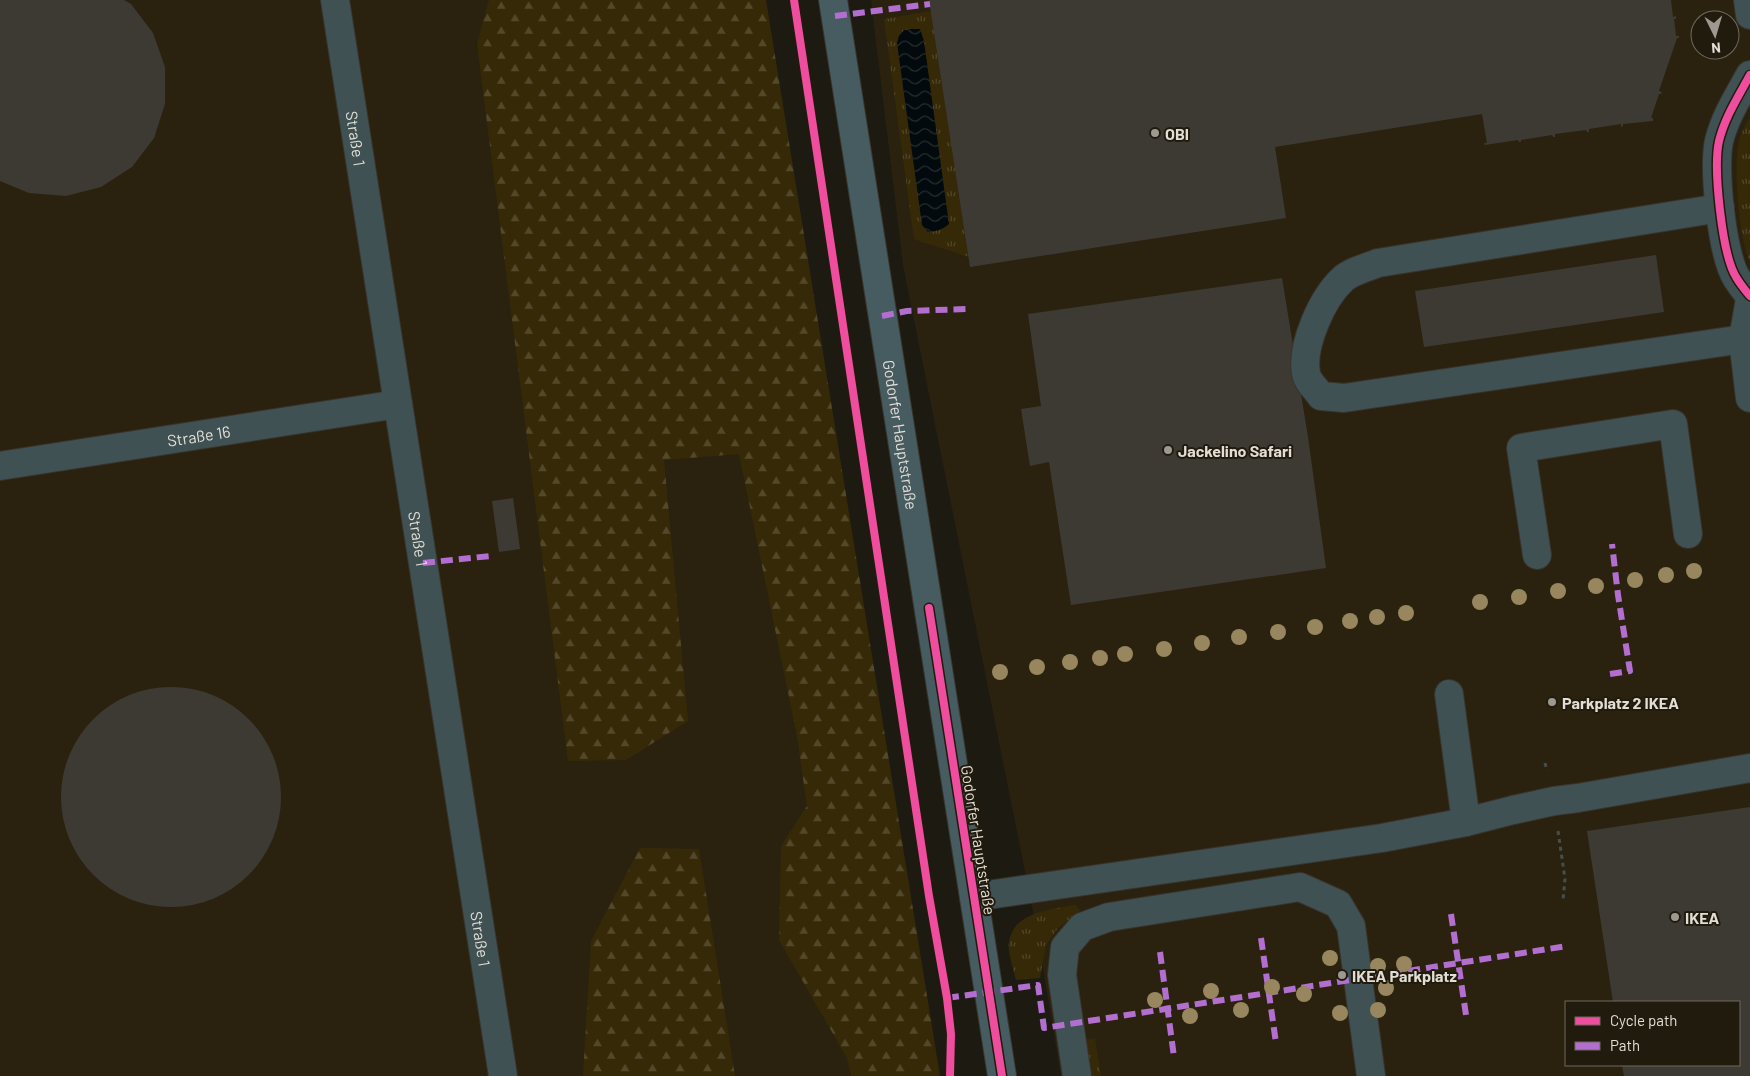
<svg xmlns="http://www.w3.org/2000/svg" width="1750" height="1076" font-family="Barlow,sans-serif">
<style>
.built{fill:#2a220f;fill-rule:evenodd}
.grass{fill:url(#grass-tufts)}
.forest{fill:url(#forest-firs)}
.water{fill:url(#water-waves)}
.building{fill:#3d3a34}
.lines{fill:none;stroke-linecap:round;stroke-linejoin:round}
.minor-casing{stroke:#38352e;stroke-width:30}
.major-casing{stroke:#38352e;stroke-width:30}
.path{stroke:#454f4e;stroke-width:3;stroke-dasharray:4 4;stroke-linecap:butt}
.minor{stroke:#405153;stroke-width:28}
.major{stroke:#465c60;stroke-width:28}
.quiet{stroke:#b36fd0;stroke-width:6;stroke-dasharray:12 6;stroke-linecap:butt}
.cycleway-casing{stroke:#211b0e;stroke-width:11}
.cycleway{stroke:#ef4d9e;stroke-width:8}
.tree{fill:#97865e}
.poi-dot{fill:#9d9991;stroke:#211b0e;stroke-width:2}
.labels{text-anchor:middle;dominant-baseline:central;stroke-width:4;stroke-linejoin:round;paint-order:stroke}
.poi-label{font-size:16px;font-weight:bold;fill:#e2ded5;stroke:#211b0e;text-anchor:start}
.street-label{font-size:16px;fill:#e2ded5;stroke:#211b0e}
</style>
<defs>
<pattern id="grass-tufts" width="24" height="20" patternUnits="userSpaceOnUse" patternTransform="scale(1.25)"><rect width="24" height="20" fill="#362907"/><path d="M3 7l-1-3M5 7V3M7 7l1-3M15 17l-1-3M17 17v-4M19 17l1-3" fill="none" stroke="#53482a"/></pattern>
<pattern id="forest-firs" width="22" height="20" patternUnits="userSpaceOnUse" patternTransform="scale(1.25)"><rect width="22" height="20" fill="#362907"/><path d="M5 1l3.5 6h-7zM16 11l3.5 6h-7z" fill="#53482a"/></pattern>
<pattern id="water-waves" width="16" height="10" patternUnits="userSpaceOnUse" patternTransform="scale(1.25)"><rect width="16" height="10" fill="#030a0d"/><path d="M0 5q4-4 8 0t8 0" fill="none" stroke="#272d2f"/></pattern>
</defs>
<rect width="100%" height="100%" fill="#1d1a12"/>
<g class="built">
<polygon points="0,0 762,0 907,1076 0,1076"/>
<path d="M871 0H1750V1076H1061L1035 921 903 265ZM1700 20H1730V50H1700ZM1566 1002H1739V1065H1566Z"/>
</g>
<g class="grass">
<polygon points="931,11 969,257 914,239 884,19"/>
<path d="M1750 118V262C1739 239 1734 172 1738 146 1739 137 1745 125 1750 118Z"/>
<path d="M1076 905 1080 911 1058 928 1046 945 1040 978 1016 980C1014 971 1007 951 1009 942 1013 912 1052 909 1076 905Z"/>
<polygon points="1095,1039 1101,1076 1084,1076 1078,1040"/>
</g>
<g class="forest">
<polygon points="489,0 766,0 940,1076 851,1076 847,1058 779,940 781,846 807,806 797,736 739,454 664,460 688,721 626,760 568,761 477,44"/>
<polygon points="640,848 699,849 735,1076 583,1076 591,941"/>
</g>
<path class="water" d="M911 29H920L924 41 949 224C942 230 937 231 928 232L922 225 897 43 899 36 904 30Z"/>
<g class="building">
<polygon points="0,0 124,0 131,4 153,33 165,67 165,104 154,138 132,167 101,187 66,196 29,193 0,181"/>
<polygon points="929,0 1671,0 1673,17 1676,16 1676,19 1674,19 1676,36 1679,36 1679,38 1677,38 1659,91 1662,92 1661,94 1659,94 1651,118 1653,118 1653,121 1623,124 1623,126 1621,127 1621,124 1589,129 1589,132 1587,132 1586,130 1555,134 1555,137 1553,137 1552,135 1521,140 1521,142 1519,142 1518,140 1485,145 1484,143 1487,143 1482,114 1275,147 1286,218 970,267"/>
<polygon points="1656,255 1664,312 1424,347 1415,291"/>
<polygon points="1282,278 1308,437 1326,568 1071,605 1049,462 1030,466 1021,409 1041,406 1028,314"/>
<polygon points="513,498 520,549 499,552 492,501"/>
<circle cx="171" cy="797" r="110"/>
<polygon points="1750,807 1750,1076 1624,1076 1622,1065 1739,1065 1739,1002 1613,1002 1587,831"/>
</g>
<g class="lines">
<defs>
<g id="minor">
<path id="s1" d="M335 0 503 1076"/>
<polyline points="1748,0 1750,15"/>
<path d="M1750 75C1738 97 1725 117 1719 141 1713 168 1722 254 1736 277 1740 284 1745 290 1750 296"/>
<path d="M1720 208 1378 263C1368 267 1350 272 1343 279 1322 298 1301 346 1306 373 1307 381 1316 389 1321 396L1344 398 1743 339"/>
<polyline points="1750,299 1743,339 1750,398"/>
<path id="s2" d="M0 466 398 404"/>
<polyline points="1537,555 1521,448 1673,424 1688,534"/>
<polyline points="1449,694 1466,822"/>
<polyline points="974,897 1382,838 1466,822 1513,810 1554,801 1578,798 1750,768"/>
<polyline points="1077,1076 1062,975 1065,947 1082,927 1109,917 1300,887 1338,904 1351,926 1371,1076"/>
</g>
<g id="major">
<path id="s3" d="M833 0 1002 1076"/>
</g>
</defs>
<use href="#minor" class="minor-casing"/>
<use href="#major" class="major-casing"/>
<g class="path">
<polyline points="1545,763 1547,771"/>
<polyline points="1558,831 1565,879 1563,900"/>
</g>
<use href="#minor" class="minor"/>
<use href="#major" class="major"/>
<g class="quiet">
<polyline points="835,16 930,4"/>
<polyline points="882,316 907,311 967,309"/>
<polyline points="423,563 490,556"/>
<polyline points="1610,674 1630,671 1618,595 1612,544"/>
<polyline points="1451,914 1466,1015"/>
<polyline points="1261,938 1276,1043"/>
<polyline points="1160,952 1174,1057"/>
<polyline points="947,998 1038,985 1044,1028 1567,946"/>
</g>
<defs>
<g id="cycleway">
<polyline points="794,0 929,896 947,998 951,1034 950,1076"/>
<path d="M1750 75C1738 97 1725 117 1719 141 1713 168 1722 254 1736 277 1740 284 1745 290 1750 296"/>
<polyline points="929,608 1002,1076"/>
</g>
</defs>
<use href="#cycleway" class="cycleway-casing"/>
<use href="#cycleway" class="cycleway"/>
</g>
<g class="tree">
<circle cx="1694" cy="571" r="8"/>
<circle cx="1666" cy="575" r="8"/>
<circle cx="1635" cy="580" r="8"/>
<circle cx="1596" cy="586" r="8"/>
<circle cx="1558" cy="591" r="8"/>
<circle cx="1519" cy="597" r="8"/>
<circle cx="1480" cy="602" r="8"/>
<circle cx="1406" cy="613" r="8"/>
<circle cx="1377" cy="617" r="8"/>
<circle cx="1350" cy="621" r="8"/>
<circle cx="1315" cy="627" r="8"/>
<circle cx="1278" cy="632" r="8"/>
<circle cx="1239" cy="637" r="8"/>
<circle cx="1202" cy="643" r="8"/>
<circle cx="1164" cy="649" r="8"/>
<circle cx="1125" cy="654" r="8"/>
<circle cx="1100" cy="658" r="8"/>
<circle cx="1070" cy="662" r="8"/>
<circle cx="1037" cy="667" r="8"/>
<circle cx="1000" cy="672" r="8"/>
<circle cx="1330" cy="958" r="8"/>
<circle cx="1404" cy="964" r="8"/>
<circle cx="1378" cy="966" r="8"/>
<circle cx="1272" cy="987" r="8"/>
<circle cx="1386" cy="988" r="8"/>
<circle cx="1211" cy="991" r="8"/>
<circle cx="1304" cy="994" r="8"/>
<circle cx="1155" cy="1000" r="8"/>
<circle cx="1241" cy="1010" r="8"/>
<circle cx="1378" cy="1010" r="8"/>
<circle cx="1340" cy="1013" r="8"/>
<circle cx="1190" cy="1016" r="8"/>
</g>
<g class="poi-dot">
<circle cx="1155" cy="133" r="5"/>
<circle cx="1168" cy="450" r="5"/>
<circle cx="1552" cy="702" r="5"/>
<circle cx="1675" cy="917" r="5"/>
<circle cx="1342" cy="975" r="5"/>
</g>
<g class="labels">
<g class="poi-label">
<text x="1165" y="133">OBI</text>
<text x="1178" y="450">Jackelino Safari</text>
<text x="1562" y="702">Parkplatz 2 IKEA</text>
<text x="1685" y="917">IKEA</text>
<text x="1352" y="975">IKEA Parkplatz</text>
</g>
<g class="street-label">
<text stroke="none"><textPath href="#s1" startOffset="140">Straße 1</textPath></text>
<text stroke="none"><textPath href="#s3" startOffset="440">Godorfer Hauptstraße</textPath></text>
<text stroke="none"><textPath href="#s2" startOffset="201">Straße 16</textPath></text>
<text stroke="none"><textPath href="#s1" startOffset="545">Straße 1</textPath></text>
<text transform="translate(979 840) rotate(81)">Godorfer Hauptstraße</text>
<text stroke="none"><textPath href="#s1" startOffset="950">Straße 1</textPath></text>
</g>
</g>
<rect x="1565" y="1001" width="175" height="65" fill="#211b0e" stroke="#6e695e"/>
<rect x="1575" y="1017" width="25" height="8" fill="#ef4d9e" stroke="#6e695e"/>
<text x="1610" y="1026" font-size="15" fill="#e2ded5">Cycle path</text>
<rect x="1575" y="1042" width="25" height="8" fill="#b36fd0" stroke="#6e695e"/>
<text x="1610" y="1051" font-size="15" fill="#e2ded5">Path</text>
<g transform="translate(1715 35) rotate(175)"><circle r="24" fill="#211b0e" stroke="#6e695e"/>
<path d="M0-4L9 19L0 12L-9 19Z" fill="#9d9991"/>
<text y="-8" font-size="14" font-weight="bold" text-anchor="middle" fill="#e2ded5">N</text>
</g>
</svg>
